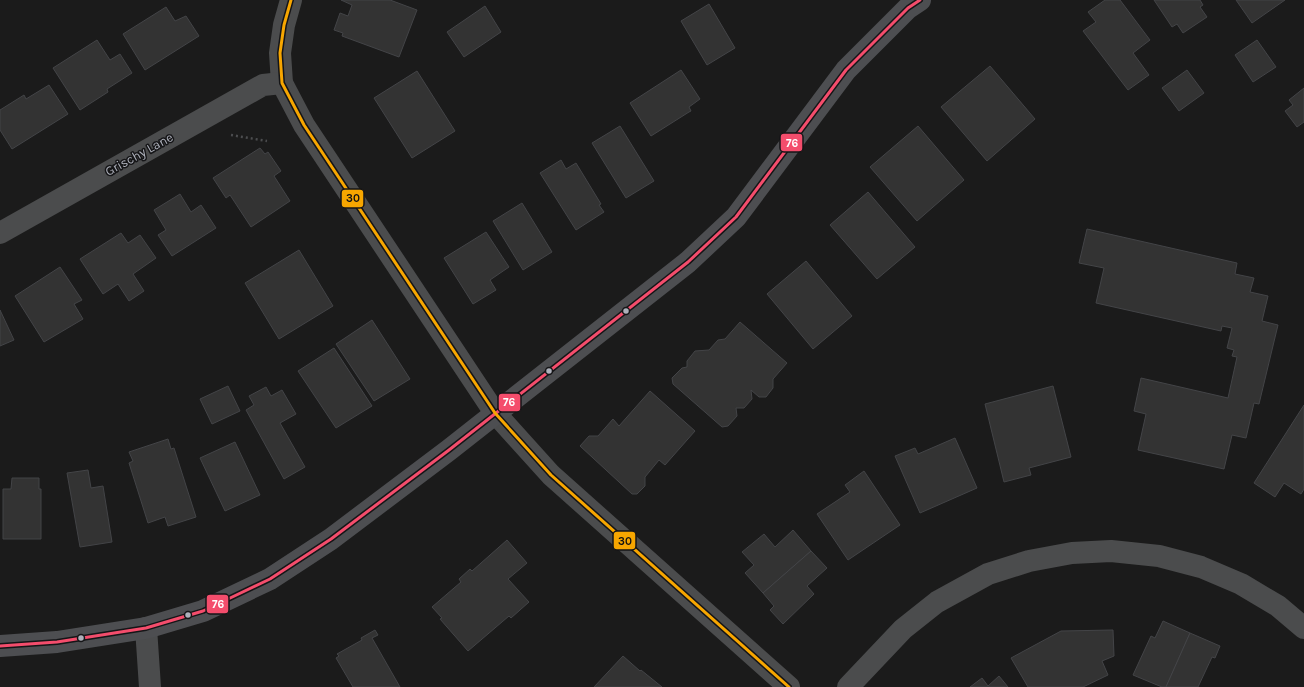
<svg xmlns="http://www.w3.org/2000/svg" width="1304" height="687" font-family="Karla,sans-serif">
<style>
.building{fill:#333;stroke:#434447}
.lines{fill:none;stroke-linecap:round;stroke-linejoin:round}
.path{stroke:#4c4d4f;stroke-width:2.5;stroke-dasharray:2 3;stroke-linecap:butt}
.minor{stroke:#4b4c4d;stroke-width:22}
.major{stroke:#4d4e51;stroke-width:22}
.bus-1-casing{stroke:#151517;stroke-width:6}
.bus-2-casing{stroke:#151517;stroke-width:6}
.bus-1{stroke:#f44d6c;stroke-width:3}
.bus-2{stroke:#f7a600;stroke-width:3}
.bus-dot{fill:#adb0ba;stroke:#151517;stroke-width:1.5}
.labels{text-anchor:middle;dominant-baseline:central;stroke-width:3;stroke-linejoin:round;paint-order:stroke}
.street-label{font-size:13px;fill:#adb0ba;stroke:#151517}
.line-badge{stroke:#151517;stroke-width:1.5}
.badge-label{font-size:11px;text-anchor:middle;font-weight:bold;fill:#fff}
.pale-badge-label{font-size:11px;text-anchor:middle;font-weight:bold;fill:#111}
</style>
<rect width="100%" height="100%" fill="#1b1b1b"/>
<g class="building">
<polygon points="341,0 390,0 417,10 399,57 342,36 343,33 334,30 340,13 348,16 352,5"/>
<polygon points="1105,0 1120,0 1150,40 1133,53 1149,75 1128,90 1083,31 1096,22 1088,12"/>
<polygon points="1154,0 1200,0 1203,5 1200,7 1207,17 1183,33 1177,24 1172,27"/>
<polygon points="1236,0 1285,0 1252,23"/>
<polygon points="709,4 735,48 707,65 681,21"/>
<polygon points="485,6 501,32 464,57 447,32"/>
<polygon points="166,7 175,21 186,16 199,36 145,70 123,34"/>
<polygon points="97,40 110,60 120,54 132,73 107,89 108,92 80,110 53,68"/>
<polygon points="1257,40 1276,67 1253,82 1235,55"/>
<polygon points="990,66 1035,119 987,161 941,107"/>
<polygon points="681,70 700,99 689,107 691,111 689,112 651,136 630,103"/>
<polygon points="1187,70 1204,93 1179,111 1162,88"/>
<polygon points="417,71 455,131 412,158 374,98"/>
<polygon points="49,85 68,114 12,149 0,130 0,110 24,95 26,99"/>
<polygon points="1304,88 1304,122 1297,127 1285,111 1293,105 1289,100"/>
<polygon points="620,126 654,181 626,198 592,143"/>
<polygon points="918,126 964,180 917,221 870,167"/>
<polygon points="260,148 265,154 268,152 281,171 274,176 290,201 251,227 230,195 226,198 213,178"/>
<polygon points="561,160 566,169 576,163 601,204 599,205 604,212 576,230 540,173"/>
<polygon points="868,192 915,247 877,279 830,225"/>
<polygon points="180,194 191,212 201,205 216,228 172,256 158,235 166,230 154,210"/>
<polygon points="522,203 552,252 523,270 493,221"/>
<polygon points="1087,229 1237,263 1235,274 1254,278 1250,292 1268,296 1262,321 1278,325 1259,404 1254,403 1246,438 1232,435 1224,469 1138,450 1146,414 1134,411 1141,378 1228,398 1237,357 1232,356 1234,350 1227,348 1232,328 1222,326 1221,331 1096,303 1104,268 1079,263"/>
<polygon points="486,232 509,267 490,280 496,290 473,304 444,258"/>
<polygon points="121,233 128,243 140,235 156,258 133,274 144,291 129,301 118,284 103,294 80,259"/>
<polygon points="299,250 333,306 279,339 245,283"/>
<polygon points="806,261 852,316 813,349 767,294"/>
<polygon points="60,267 82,300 74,304 83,319 44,342 15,296"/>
<polygon points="0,310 14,340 0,346"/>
<polygon points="372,320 410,379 374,401 336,344"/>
<polygon points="740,322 787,363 773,379 773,388 766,397 759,397 751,390 752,399 744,408 736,408 737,416 728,426 722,427 673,384 672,378 682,368 687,367 687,361 695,351 709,350 718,340 725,339"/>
<polygon points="334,348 372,406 336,428 298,371"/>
<polygon points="228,386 240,411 212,424 200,399"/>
<polygon points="1053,386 1071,457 1029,468 1031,475 1004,482 985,404"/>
<polygon points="266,387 271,396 282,390 296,414 280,423 305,467 284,479 246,410 254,405 249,396"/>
<polygon points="650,391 695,431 665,465 659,460 645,477 645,486 637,494 632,494 580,446 589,436 598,436 613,419 619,426"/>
<polygon points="1304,405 1304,489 1301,494 1284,483 1275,497 1254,483"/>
<polygon points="955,438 977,488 920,513 895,456 915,448 918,454"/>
<polygon points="168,439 171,449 174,448 196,517 168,526 165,517 148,523 129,463 133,461 129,452"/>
<polygon points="235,442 260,495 225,511 200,458"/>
<polygon points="88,470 91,488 103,486 112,542 80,547 67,473"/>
<polygon points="864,471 900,525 848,560 817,514 850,492 845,485"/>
<polygon points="12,478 39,478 39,489 41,489 41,539 3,539 3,489 11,489"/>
<polygon points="793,530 811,551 763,593 745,573 754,565 742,552 764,534 775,547"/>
<polygon points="507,540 527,563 508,579 529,602 511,618 509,616 468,651 440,619 442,618 432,607 461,582 459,579 470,569 472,571"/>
<polygon points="811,551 827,568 807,586 814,594 783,624 770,610 774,606 763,593"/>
<polygon points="1163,621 1190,633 1166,687 1162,687 1133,675 1151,636 1155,638"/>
<polygon points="375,630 378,635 372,638 400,687 353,687 336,658 339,656 337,654 362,640 361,638"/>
<polygon points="1113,630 1114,656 1102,661 1108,675 1083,687 1028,687 1011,658 1061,631"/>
<polygon points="1190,633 1220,646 1215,658 1212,657 1198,687 1166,687"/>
<polygon points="623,656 640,671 641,670 662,687 594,687"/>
<polygon points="999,676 1008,687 970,687 982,678 988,686"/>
</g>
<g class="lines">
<polyline class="path" points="231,135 267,141"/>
<g class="minor">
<polyline points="291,0 284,25 280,53 282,83 304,125 495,413 551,475 789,687"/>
<polyline points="0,233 263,85 282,83"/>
<polyline points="146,628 150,687"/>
<polyline points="848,687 903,629 937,602 988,574 1029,561 1072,553 1111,551 1159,556 1201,567 1241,584 1278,606 1304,628"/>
</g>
<polyline class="major" points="0,646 57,642 146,628 203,611 270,579 331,539 449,450 688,262 736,217 846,70 908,8 920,0"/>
<defs>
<polyline id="bus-1" points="0,646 57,642 146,628 203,611 270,579 331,539 449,450 688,262 736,217 846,70 908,8 920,0"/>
<polyline id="bus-2" points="291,0 284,25 280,53 282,83 304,125 495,413 551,475 789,687"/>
</defs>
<use href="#bus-1" class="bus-1-casing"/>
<use href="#bus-2" class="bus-2-casing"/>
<use href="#bus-1" class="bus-1"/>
<use href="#bus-2" class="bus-2"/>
</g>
<g class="bus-dot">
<circle cx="626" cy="311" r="3.5"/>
<circle cx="549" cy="371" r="3.5"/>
<circle cx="188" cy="615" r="3.5"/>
<circle cx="81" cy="638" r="3.5"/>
</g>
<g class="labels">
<g class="street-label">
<text transform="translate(139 154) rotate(-29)">Grischy Lane</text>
</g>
</g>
<g class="line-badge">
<rect x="780" y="133" width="23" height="19" rx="4" fill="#f44d6c"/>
<rect x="341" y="189" width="23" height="19" rx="4" fill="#f7a600"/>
<rect x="498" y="393" width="23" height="19" rx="4" fill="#f44d6c"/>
<rect x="613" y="531" width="23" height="19" rx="4" fill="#f7a600"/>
<rect x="206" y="594" width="23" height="20" rx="4" fill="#f44d6c"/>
</g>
<g class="badge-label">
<text x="792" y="147">76</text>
<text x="509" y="406">76</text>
<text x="218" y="608">76</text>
</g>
<g class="pale-badge-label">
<text x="353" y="202">30</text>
<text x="625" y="545">30</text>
</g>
</svg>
